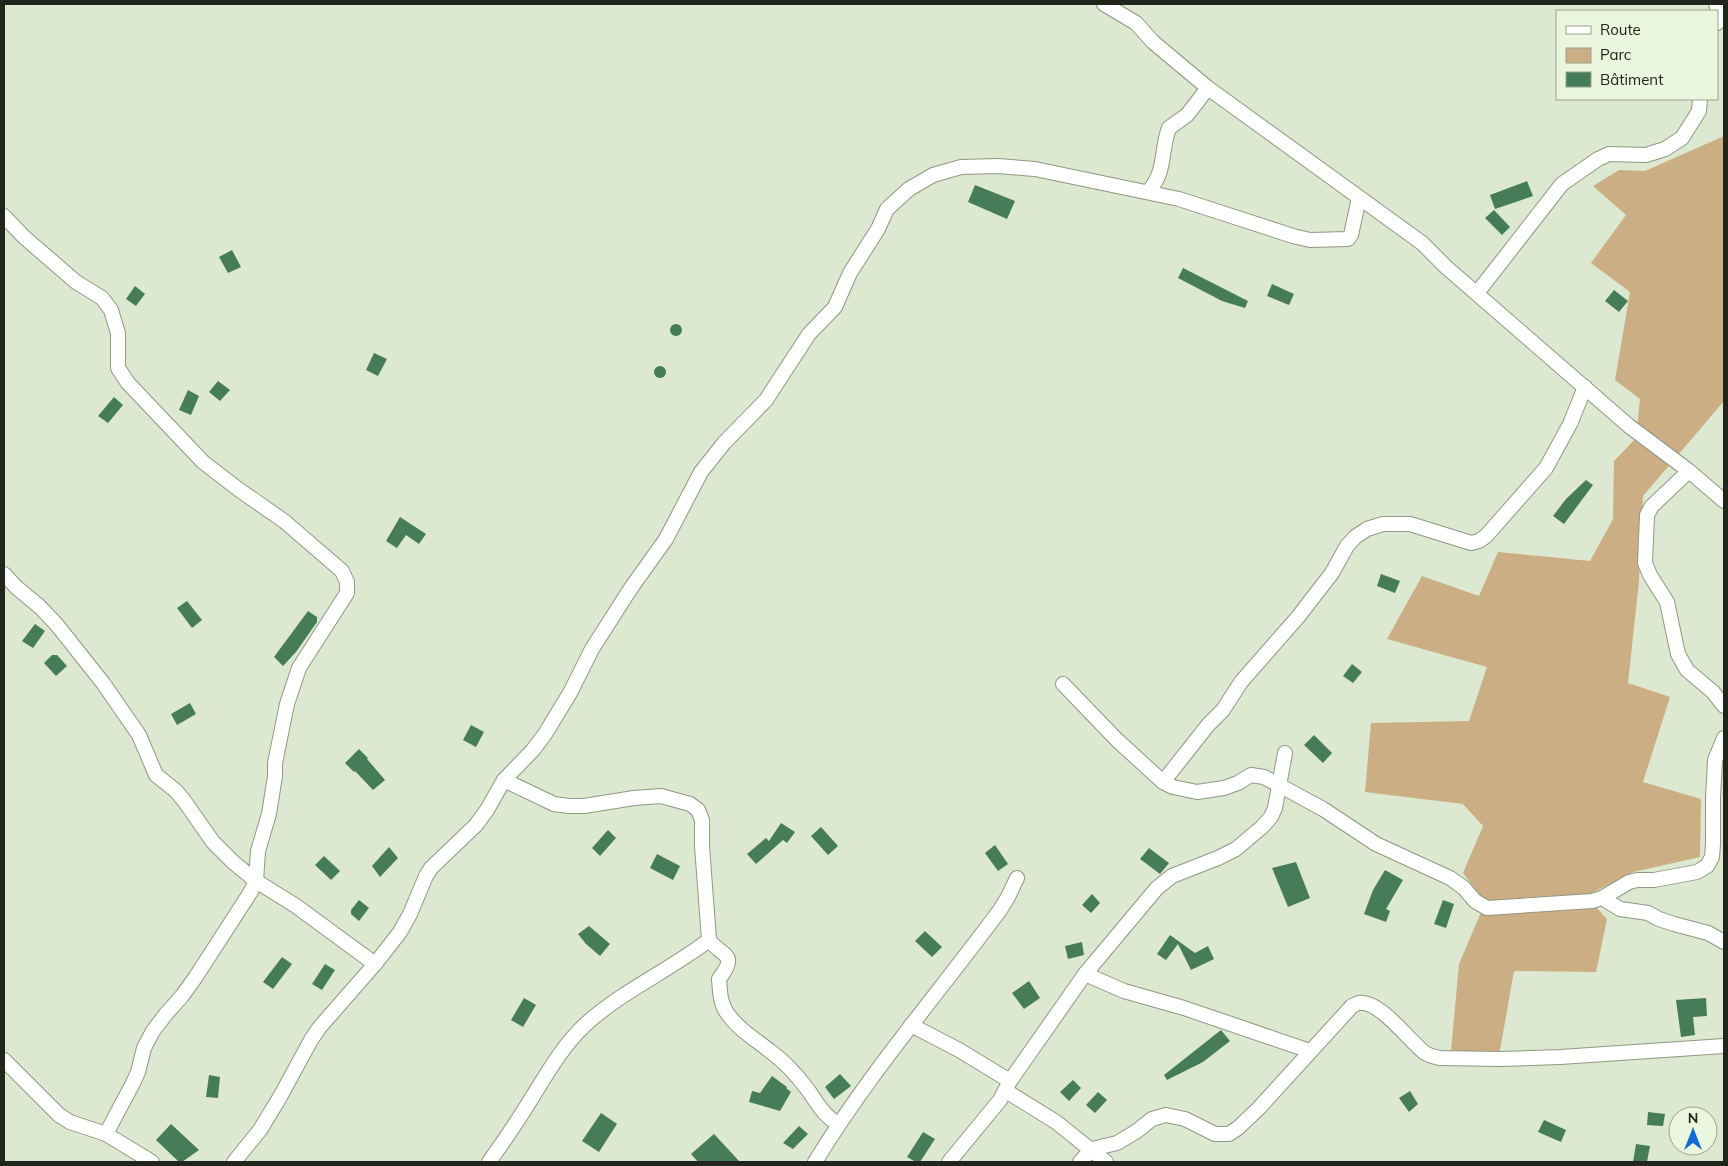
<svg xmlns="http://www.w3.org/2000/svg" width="1728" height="1166" font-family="Mulish,sans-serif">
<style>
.green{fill:#ccae84}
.building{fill:#467d58}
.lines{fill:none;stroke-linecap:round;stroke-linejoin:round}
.street-casing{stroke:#8e9882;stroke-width:16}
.street{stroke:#fff;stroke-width:14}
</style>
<rect width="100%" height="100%" fill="#dde8d0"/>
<polygon class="green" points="1724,136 1724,401 1643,496 1639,581 1628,683 1670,697 1643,782 1701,799 1700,857 1633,872 1586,896 1607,919 1596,972 1514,971 1499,1056 1451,1051 1459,964 1485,903 1463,873 1483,826 1463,804 1365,792 1371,723 1469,721 1487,667 1387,639 1422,576 1479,596 1498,552 1590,561 1613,519 1614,461 1636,438 1640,399 1615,380 1630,292 1591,263 1626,215 1593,186 1619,170 1645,171"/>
<g class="building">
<polygon points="1527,181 1533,196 1495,209 1490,195"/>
<polygon points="975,185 1015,201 1007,219 968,202"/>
<polygon points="1494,210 1510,227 1502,235 1485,218"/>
<polygon points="232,250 241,267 228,273 219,257"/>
<polygon points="1183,268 1248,301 1245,308 1222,301 1178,278"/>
<polygon points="1272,284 1294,294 1289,305 1267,296"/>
<polygon points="135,286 145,294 136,306 126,299"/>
<polygon points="1614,290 1628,301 1619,312 1605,301"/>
<circle cx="676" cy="330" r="6"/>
<polygon points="374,353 387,359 378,376 366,370"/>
<circle cx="660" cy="372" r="6"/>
<polygon points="218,381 230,390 220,401 209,392"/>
<polygon points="188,390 199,396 191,415 179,410"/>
<polygon points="114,397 123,405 108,423 98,416"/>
<polygon points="1586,480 1593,485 1564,524 1553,516 1566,499"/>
<polygon points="400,517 426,534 419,544 406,535 397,548 386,541"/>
<polygon points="1381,574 1400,581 1395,593 1377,586"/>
<polygon points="187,601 202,620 192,628 177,608"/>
<polygon points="308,611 317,617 317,622 296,652 283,666 274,657"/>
<polygon points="35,624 45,631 33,648 22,641"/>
<polygon points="52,655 57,655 67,666 56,676 44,663"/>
<polygon points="1352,664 1362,672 1353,683 1343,676"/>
<polygon points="190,703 196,714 177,725 171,714"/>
<polygon points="471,725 484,732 476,747 463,740"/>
<polygon points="1314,735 1332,753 1323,763 1304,745"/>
<polygon points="359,749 368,758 367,759 385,780 373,790 355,771 354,772 345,763"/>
<polygon points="781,823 795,832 787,843 783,840 756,864 747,854 766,838 769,841"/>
<polygon points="821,827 838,846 828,855 811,836"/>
<polygon points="608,830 616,838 600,856 592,848"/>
<polygon points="995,845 1008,864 998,871 985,853"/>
<polygon points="389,847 398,858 380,877 372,866"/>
<polygon points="1149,848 1169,863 1160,874 1140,859"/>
<polygon points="657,854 680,866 673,880 650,868"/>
<polygon points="324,856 340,871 331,880 315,865"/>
<polygon points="1296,862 1310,898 1288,907 1272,868"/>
<polygon points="1385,870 1403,880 1386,909 1390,911 1386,922 1364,914 1373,890"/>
<polygon points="1092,894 1100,903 1091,913 1082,905"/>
<polygon points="359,900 369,908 359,921 351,914 351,910"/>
<polygon points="1443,900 1454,904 1446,928 1434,924"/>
<polygon points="589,926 610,944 600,956 586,944 578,934"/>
<polygon points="925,931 942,947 932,957 915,941"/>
<polygon points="1170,935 1195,953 1208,946 1214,959 1191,970 1178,944 1166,960 1157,954"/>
<polygon points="1082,942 1084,955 1068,959 1065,946"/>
<polygon points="282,957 292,964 273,989 263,982"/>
<polygon points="325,964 335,970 322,990 312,984"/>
<polygon points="1029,981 1040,998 1024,1009 1012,993"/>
<polygon points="524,998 536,1005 523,1027 511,1020"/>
<polygon points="1706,998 1707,1016 1693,1017 1695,1035 1681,1037 1676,1000"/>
<polygon points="1221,1030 1230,1041 1203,1062 1167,1080 1164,1075"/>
<polygon points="840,1074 851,1086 834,1099 825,1087"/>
<polygon points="209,1075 220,1077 218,1098 206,1097"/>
<polygon points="772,1076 787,1087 786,1088 791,1092 780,1111 749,1102 752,1091 760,1093"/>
<polygon points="1073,1080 1081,1088 1069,1101 1060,1092"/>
<polygon points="1410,1091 1418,1104 1409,1112 1399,1098"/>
<polygon points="1098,1092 1107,1100 1095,1113 1086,1105"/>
<polygon points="1648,1112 1665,1114 1663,1126 1647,1125"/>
<polygon points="601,1113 617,1124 599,1152 582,1141"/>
<polygon points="1544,1120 1566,1130 1561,1142 1538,1132"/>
<polygon points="171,1124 199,1150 182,1162 179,1162 156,1140"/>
<polygon points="799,1126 808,1134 793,1149 783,1143"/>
<polygon points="923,1132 935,1139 920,1162 916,1162 907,1157"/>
<polygon points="714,1134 740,1162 698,1162 691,1154"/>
<polygon points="1636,1144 1650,1146 1647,1162 1633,1162"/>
</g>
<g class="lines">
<defs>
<g id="street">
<polyline points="1104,4 1136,23 1153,42 1208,88 1422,243 1446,267 1629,426 1689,471 1724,501"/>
<polyline points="1716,4 1720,14 1717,23"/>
<path d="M1148 192C1167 170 1160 152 1169 128L1187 115 1208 88"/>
<polyline points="4,216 24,237 76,282 102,298 111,310 118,333 118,368 128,383 203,462 238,489 284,521 342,571 347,582 347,593 299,668 287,704 275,763 275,776 269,814 258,851 256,881 250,893 195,978 182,996 166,1014 153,1031 144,1048 138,1072 133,1083 106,1134"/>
<polyline points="1477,293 1562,184 1598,159 1609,154 1646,155 1665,149 1682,138 1699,111 1700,99"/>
<polyline points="1689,471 1652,506 1647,515 1645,563 1650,575 1667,602 1678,654 1687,670 1713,692 1724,706"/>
<polyline points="4,574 16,587 40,607 57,625 103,683 139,735 156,775 176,791 185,802 213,842 233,862 256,881 296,906 375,964"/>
<polyline points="1063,684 1117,740 1163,782 1173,787 1197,792 1224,788 1238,783 1251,775 1264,777 1323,809 1376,844 1450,878 1464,888 1475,901 1487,908 1592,901 1602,898 1629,882 1637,880 1654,880 1697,872 1707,866 1712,857 1713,844 1713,798 1715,760 1724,738"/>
<path d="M504 780 554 804 569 806H584L634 798 661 796 690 804 698 810 702 820V846L709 940C722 957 739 953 719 979 720 991 720 1003 727 1013 738 1029 755 1039 770 1051 785 1062 797 1075 808 1090 818 1104 823 1115 838 1124"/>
<polyline points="1163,782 1208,725 1223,710 1241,682 1298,617 1332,573 1347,546 1355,537 1367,529 1383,524 1410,524 1471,543 1479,541 1486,536 1546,468 1570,424 1585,387"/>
<polyline points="1602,898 1620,909 1648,913 1659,919 1674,924 1708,933 1724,942"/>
<polyline points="1085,974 1124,991 1184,1008 1310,1051"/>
<polyline points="911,1025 959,1050 1010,1081"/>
<polyline points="4,1060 59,1115 70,1122 106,1134 152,1162"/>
<polyline points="1006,1091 1056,1122 1106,1162"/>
<polyline points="234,1162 260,1130 280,1097 311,1040 319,1028 375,964 400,932 410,914 426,876 431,868 476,825 487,810 504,780 533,750 545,734 570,693 592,649 631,588 666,539 701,472 724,443 766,400 809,334 835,307 850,273 878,229 887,209 909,189 933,175 961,167 998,166 1035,169 1179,199 1293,236 1310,240 1348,239 1351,235 1359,198"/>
<path d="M489 1162C504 1141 519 1119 533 1096 549 1070 564 1044 587 1023 624 990 670 970 709 940"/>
<path d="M815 1162C869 1073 938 994 1000 910L1008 897 1017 878"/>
<polyline points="949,1162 1000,1100 1010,1081 1085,974 1157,888 1172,876 1218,858 1236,849 1262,827 1271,817 1275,808 1285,753"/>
<path d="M1080 1162 1092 1149 1117 1143 1137 1131 1152 1119 1166 1115 1185 1119 1215 1134H1229L1238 1128 1259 1108 1352 1006C1355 1005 1357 1003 1359 1003 1380 1000 1410 1042 1425 1053 1430 1056 1434 1057 1440 1058L1500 1059 1560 1057 1724 1046"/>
</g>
</defs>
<use href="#street" class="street-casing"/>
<use href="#street" class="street"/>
</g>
<rect width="1728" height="1166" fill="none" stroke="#21251c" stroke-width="10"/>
<rect x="1556" y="10" width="162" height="90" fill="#eaf5dd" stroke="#9aa290"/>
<rect x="1566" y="26" width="25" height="8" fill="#ffffff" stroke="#9aa290"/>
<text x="1600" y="35" font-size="15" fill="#21251c">Route</text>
<rect x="1566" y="48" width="25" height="15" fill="#ccae84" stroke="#9aa290"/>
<text x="1600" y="60" font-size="15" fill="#21251c">Parc</text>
<rect x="1566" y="72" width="25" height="15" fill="#467d58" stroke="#9aa290"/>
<text x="1600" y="85" font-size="15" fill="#21251c">Bâtiment</text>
<g transform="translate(1693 1131)"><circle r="24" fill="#eaf5dd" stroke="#9aa290"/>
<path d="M0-4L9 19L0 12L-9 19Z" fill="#146ad4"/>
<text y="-8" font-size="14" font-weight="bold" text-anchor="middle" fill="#21251c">N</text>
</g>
</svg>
